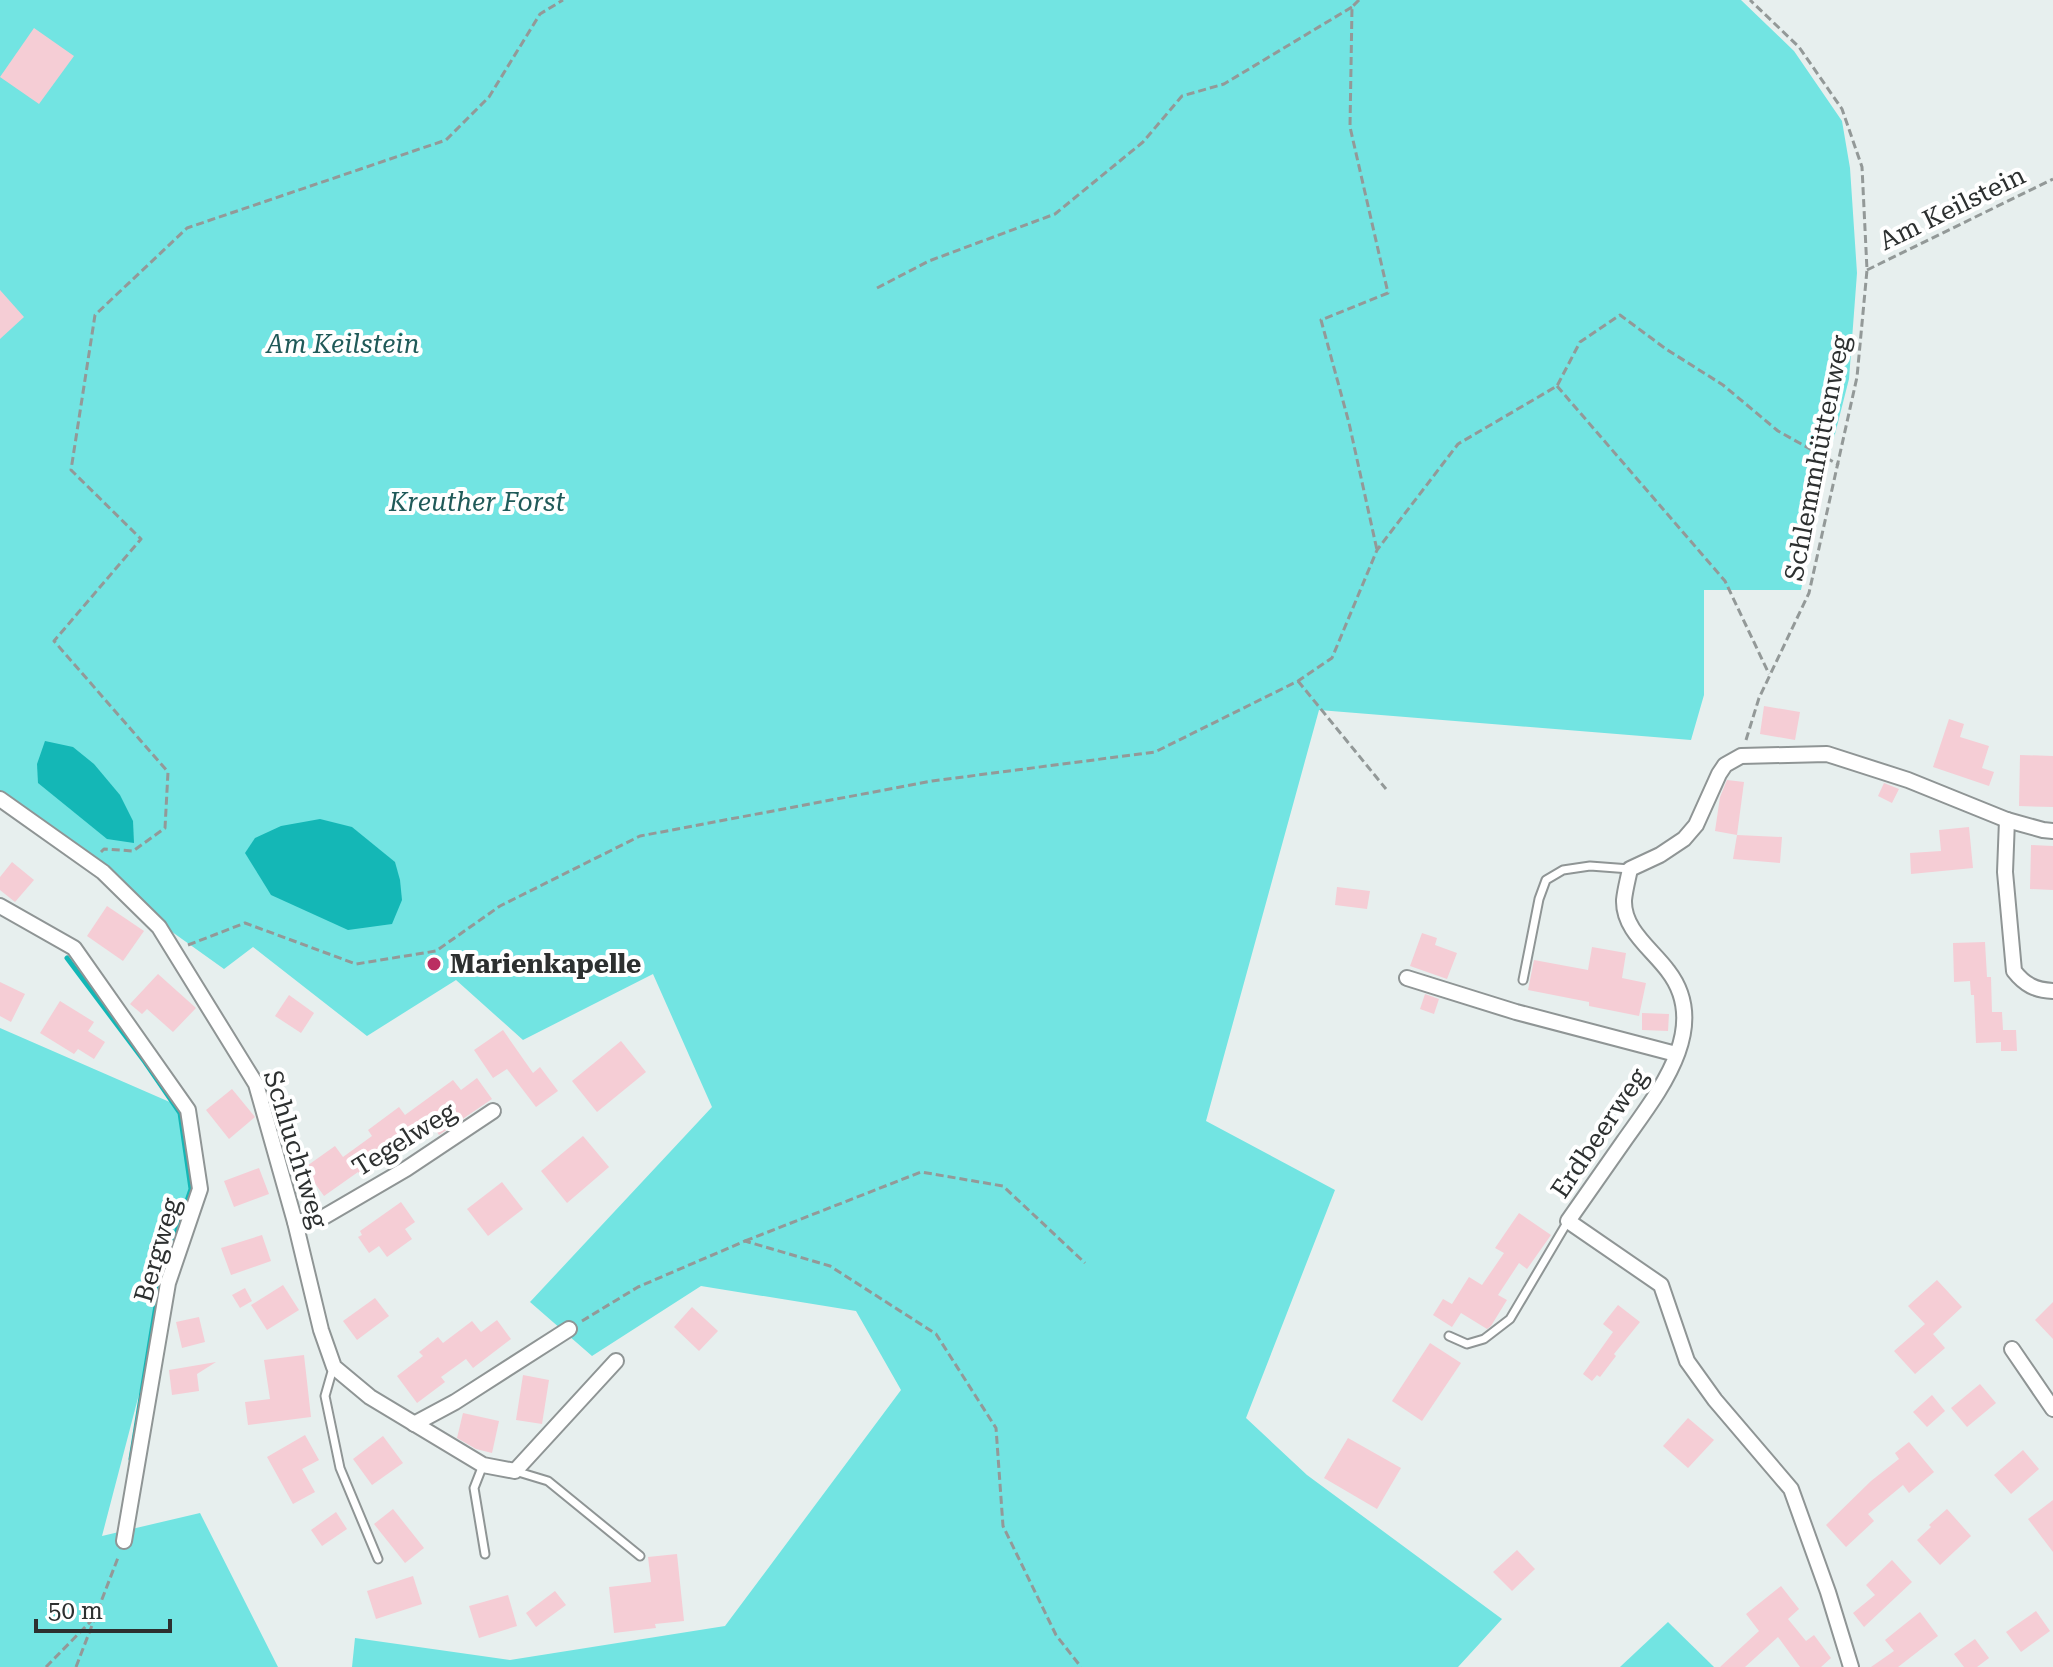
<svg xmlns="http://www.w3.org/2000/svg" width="2053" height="1667" font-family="'Roboto Serif',serif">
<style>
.green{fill:#72e4e2}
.water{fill:#14b7b6}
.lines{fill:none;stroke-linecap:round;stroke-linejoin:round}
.stream{stroke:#14b7b6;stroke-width:5}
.building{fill:#f5cdd5}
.lane-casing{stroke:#8f9595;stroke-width:11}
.street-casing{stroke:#8f9595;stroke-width:18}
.path{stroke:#939998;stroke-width:3;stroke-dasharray:8 4;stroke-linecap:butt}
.lane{stroke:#fff;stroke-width:7}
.street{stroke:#fff;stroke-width:14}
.poi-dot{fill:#bb2f62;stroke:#fff;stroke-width:3}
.labels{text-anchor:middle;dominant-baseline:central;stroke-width:8;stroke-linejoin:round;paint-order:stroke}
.street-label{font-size:26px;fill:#2d3030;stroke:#fff}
.park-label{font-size:26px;font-style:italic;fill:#205a59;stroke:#fff}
.poi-label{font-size:26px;font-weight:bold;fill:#2d3030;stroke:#fff;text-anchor:start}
</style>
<rect width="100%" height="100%" fill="#e7efee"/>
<g class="green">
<polygon points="0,0 1741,0 1794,51 1842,121 1850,168 1857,273 1849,379 1821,489 1801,590 1704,590 1704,695 1691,740 1319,710 1206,1121 1335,1190 1246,1418 1307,1475 1502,1619 1458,1667 352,1667 355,1638 510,1660 725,1626 901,1390 856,1311 701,1286 592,1356 530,1302 712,1107 653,974 523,1040 456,980 367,1036 253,947 224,969 161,924 0,799"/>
<polygon points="0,1028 188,1110 200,1189 168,1283 102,1536 200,1513 278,1667 0,1667"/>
<polygon points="1668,1622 1714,1667 1620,1667"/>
</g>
<g class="water">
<polygon points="45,741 73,747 94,764 120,795 133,821 134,843 107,839 38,783 37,764"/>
<polygon points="320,819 352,827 395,862 400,880 402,900 392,924 348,930 271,895 245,853 255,838 281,826"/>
</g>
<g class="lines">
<polyline class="stream" points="67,958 145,1062 180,1113 191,1189 160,1281 131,1459"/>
</g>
<g class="building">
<polygon points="34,28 74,56 39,104 0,77"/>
<polygon points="0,290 24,317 0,339"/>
<polygon points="1764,706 1800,712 1795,740 1760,734"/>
<polygon points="1949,719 1964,724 1960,737 1989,746 1982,768 1994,772 1989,786 1933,767"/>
<polygon points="2020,755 2053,756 2053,807 2019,806"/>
<polygon points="1727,780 1744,782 1737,835 1715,831 1720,797"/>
<polygon points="1884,783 1899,789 1892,803 1878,796"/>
<polygon points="1969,827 1973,868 1911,874 1910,853 1941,851 1939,830"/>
<polygon points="1737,835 1782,837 1780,863 1733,859"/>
<polygon points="2031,845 2053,846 2053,890 2030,889"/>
<polygon points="12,862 34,880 15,902 0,890 0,877"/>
<polygon points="1337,887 1370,891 1367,909 1335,905"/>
<polygon points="107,906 144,931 123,961 87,936"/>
<polygon points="1422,933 1437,938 1435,945 1457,953 1447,979 1410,966"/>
<polygon points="1985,942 1987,977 1991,977 1992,1012 2002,1012 2003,1030 2016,1030 2017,1051 2001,1051 2001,1042 1976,1043 1974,995 1971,995 1970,981 1954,982 1953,943"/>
<polygon points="1592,947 1626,953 1622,978 1646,983 1639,1016 1589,1006 1589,1002 1528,990 1534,960 1588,970"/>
<polygon points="158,974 196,1008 173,1032 147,1009 142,1014 130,1004"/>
<polygon points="0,982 25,994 11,1022 0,1016"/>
<polygon points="1425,994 1439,999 1434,1014 1420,1009"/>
<polygon points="289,995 314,1013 301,1033 275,1016"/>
<polygon points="60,1001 94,1022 88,1031 105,1042 94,1059 78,1049 74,1054 40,1033"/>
<polygon points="1642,1013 1669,1014 1668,1031 1642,1030"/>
<polygon points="503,1030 533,1073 540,1067 558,1091 536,1107 507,1069 493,1078 474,1050"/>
<polygon points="621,1041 646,1072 597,1112 572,1081"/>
<polygon points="477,1078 492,1099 439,1135 431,1123 373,1165 375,1168 362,1178 358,1172 324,1196 304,1168 335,1146 343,1157 372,1136 368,1130 399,1107 405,1115 453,1080 461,1090"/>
<polygon points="232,1089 255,1117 229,1139 206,1110"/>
<polygon points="583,1136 609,1167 567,1203 541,1171"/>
<polygon points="259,1168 269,1194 234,1207 224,1181"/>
<polygon points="502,1182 523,1209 488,1236 467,1209"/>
<polygon points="401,1202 415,1222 405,1229 412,1239 387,1257 379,1246 369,1253 358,1237 362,1235 360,1231"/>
<polygon points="1519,1213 1551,1235 1527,1269 1519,1263 1498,1295 1507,1300 1491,1326 1487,1329 1461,1313 1452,1327 1433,1315 1443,1299 1452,1304 1469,1277 1482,1285 1504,1253 1495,1248"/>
<polygon points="262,1235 271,1261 231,1275 221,1248"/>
<polygon points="1937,1280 1962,1307 1933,1334 1945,1348 1915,1374 1894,1351 1925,1324 1908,1306"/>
<polygon points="283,1285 299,1310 267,1330 251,1305"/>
<polygon points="245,1288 252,1301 240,1308 232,1295"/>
<polygon points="375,1298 389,1316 357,1340 343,1321"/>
<polygon points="2053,1302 2053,1339 2035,1320"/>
<polygon points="1618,1305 1640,1322 1614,1354 1616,1356 1600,1377 1597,1375 1592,1381 1583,1374 1613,1332 1603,1324"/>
<polygon points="692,1307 718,1331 699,1351 674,1327"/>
<polygon points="199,1317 205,1342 182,1348 176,1322"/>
<polygon points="497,1320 511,1339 473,1368 466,1359 441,1377 445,1382 417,1403 397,1376 423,1356 419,1352 438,1337 443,1343 472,1321 481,1332"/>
<polygon points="1430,1343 1461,1363 1422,1421 1392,1401"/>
<polygon points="304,1355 311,1417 248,1425 245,1402 270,1399 264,1360"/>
<polygon points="216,1362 197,1374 199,1391 172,1395 169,1370"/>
<polygon points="523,1375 549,1380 542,1424 516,1420"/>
<polygon points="1980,1384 1996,1403 1967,1427 1951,1408"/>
<polygon points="1932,1395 1945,1411 1927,1427 1913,1412"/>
<polygon points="463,1413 499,1421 492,1453 476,1449 457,1438"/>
<polygon points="1688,1418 1714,1440 1688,1468 1663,1446"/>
<polygon points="305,1435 319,1460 302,1469 315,1492 293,1504 267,1457"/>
<polygon points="383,1436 403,1463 372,1485 353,1459"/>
<polygon points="1348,1438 1401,1468 1377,1509 1324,1478"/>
<polygon points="1909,1442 1934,1472 1909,1493 1903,1485 1868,1514 1874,1521 1846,1547 1826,1525 1871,1481 1899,1459 1895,1453"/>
<polygon points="2023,1450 2039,1469 2011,1494 1994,1475"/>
<polygon points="2053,1500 2053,1552 2028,1519"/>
<polygon points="393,1509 424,1548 405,1563 374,1524"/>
<polygon points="1947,1509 1971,1536 1940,1565 1917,1540 1931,1527 1929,1525"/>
<polygon points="336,1512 347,1529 322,1546 311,1530"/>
<polygon points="1517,1550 1535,1569 1512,1591 1493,1572"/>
<polygon points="677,1554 684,1621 655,1624 656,1628 614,1633 609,1587 651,1582 648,1557"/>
<polygon points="1892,1560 1912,1582 1864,1627 1853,1613 1875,1595 1866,1585"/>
<polygon points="413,1576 422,1604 376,1619 367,1591"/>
<polygon points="1781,1586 1799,1609 1788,1619 1806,1641 1814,1635 1831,1658 1821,1667 1800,1667 1778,1637 1745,1667 1720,1667 1759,1631 1746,1614"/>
<polygon points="555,1591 566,1605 536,1627 526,1613"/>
<polygon points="508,1595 517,1626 479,1638 469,1606"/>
<polygon points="2036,1611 2050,1631 2021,1652 2006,1632"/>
<polygon points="1920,1612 1938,1636 1898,1667 1871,1667 1894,1651 1885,1640"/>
<polygon points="1975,1639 1989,1658 1977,1667 1964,1667 1954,1654"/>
</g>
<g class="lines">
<defs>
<g id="lane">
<polyline points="1523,980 1539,899 1546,880 1563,870 1590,866 1630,869"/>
<polyline points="1449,1336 1467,1344 1484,1339 1510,1319 1568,1221"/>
<polyline points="333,1368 325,1396 340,1468 378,1559"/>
<polyline points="483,1465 474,1488 485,1554"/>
<polyline points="515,1471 548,1481 640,1556"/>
</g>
<g id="street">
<polyline points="0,799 103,872 159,927 256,1084 295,1222 321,1330 334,1367 370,1397 483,1465 515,1471 616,1361"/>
<path d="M2007 820 2005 872 2014 971C2025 985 2035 990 2053 991"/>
<polyline points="0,906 74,948 188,1110 200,1189 168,1283 124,1541"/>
<polyline points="1407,978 1516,1012 1676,1054"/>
<polyline points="295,1222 322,1218 406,1169 493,1111"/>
<polyline points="2012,1349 2053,1409"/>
<polyline points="414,1424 455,1402 569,1329"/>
<path d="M1851 1667 1828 1592 1791 1489 1715 1400 1687 1361 1661 1285 1568 1221C1587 1194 1605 1168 1624 1141 1657 1094 1712 1028 1668 971 1652 949 1623 930 1624 900 1625 890 1628 879 1630 869L1660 855 1684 839 1696 825 1719 774 1725 765 1741 756 1827 754 1908 780 2007 820 2043 830 2053 831"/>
</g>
</defs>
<use href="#lane" class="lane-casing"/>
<use href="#street" class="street-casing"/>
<g class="path">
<polyline points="1359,0 1352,7 1350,127 1388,293 1321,320 1349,423 1377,550"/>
<polyline points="1867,270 2053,179"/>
<polyline points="877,288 929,261 1055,214 1143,142 1182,96 1224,84 1352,7"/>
<polyline points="1557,386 1725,581 1769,674"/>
<polyline points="1298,681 1386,789"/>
<polyline points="1746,740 1759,698 1809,593 1857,377 1867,270 1862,167 1842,109 1799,47 1750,0"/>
<polyline points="101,852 104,849 133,851 165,828 168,772 54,641 141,539 71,470 95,315 187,228 446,140 489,97 540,14 563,0"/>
<polyline points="188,945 245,923 356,964 436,951 500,906 640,836 932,781 1155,752 1298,681 1332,658 1377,550 1458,444 1557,386 1580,342 1620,315 1666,349 1723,385 1778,431 1839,465"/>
<polyline points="745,1241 921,1172 1003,1186 1085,1263"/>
<polyline points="582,1321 638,1287 745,1241 830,1266 936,1334 996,1428 1003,1526 1056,1635 1081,1667"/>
<polyline points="46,1667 91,1621"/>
<polyline points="76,1667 119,1555"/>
</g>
<use href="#lane" class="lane"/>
<use href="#street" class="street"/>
</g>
<circle class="poi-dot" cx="434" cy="964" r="8"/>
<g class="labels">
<g class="street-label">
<text transform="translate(1952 208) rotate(-26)">Am Keilstein</text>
<text transform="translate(1817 458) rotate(-79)">Schlemmhüttenweg</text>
<text transform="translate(1599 1133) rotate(-56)">Erdbeerweg</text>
<text transform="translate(404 1139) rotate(-32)">Tegelweg</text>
<text transform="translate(296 1149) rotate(73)">Schluchtweg</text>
<text transform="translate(157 1250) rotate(-74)">Bergweg</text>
</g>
<g class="park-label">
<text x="343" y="344">Am Keilstein</text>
<text x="477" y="502">Kreuther Forst</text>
</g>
<g class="poi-label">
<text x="450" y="964">Marienkapelle</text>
</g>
</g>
<path d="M36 1619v12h134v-12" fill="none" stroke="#2d3030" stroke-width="4"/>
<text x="48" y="1619" font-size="24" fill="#2d3030" stroke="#ffffff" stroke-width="6" paint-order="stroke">50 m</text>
</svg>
